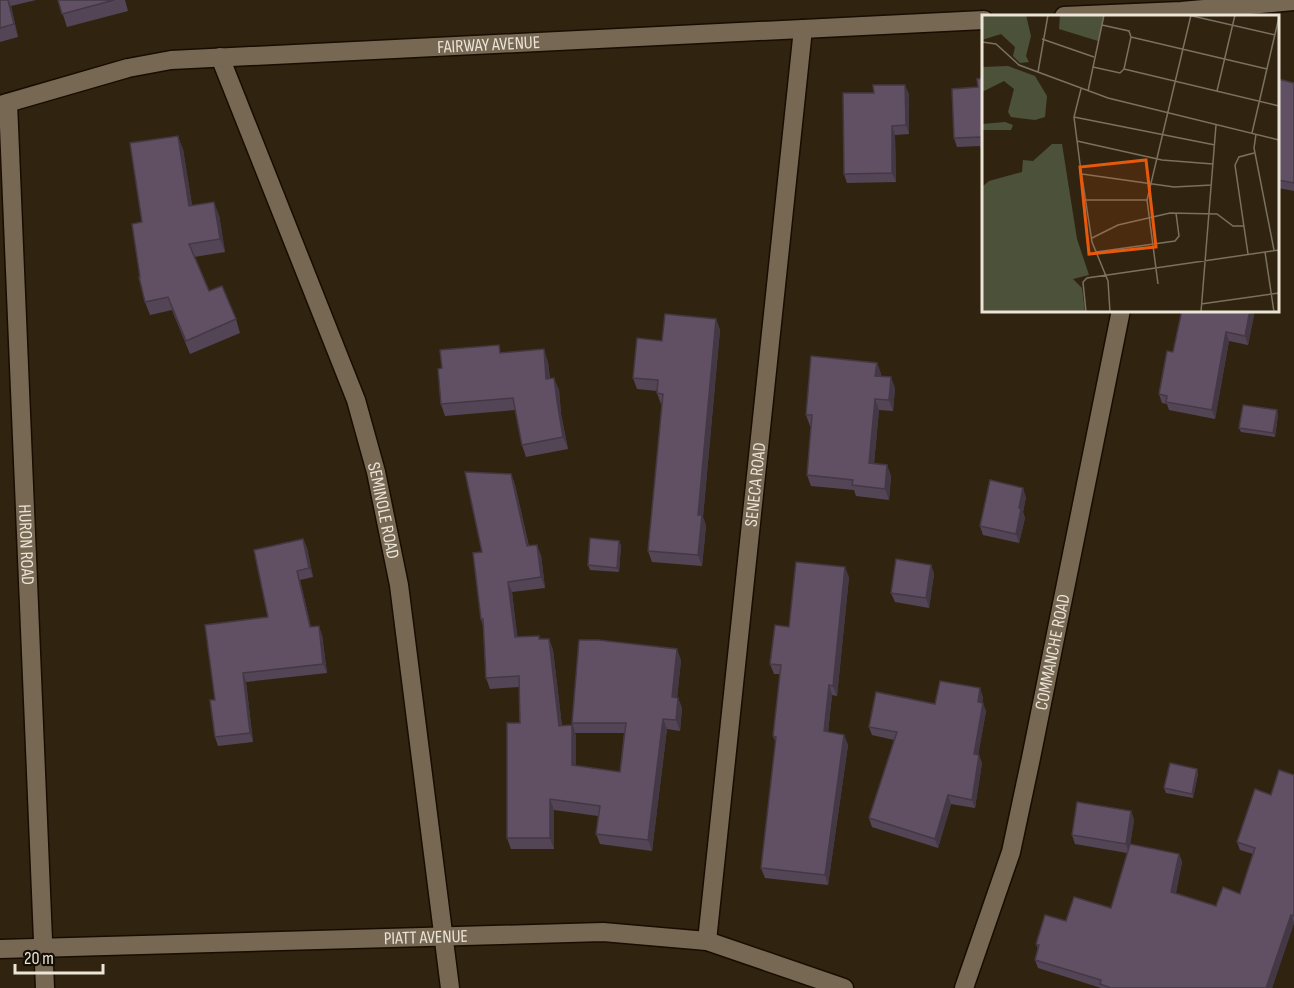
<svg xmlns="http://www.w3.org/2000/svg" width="1294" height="988" font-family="'Sofia Sans Condensed',sans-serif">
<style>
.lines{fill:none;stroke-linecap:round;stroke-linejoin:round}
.minor-casing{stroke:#180d00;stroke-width:21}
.minor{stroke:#766853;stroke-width:18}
.wall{fill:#534555}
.shaded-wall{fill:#443845}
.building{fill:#615063;stroke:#443845;stroke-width:1.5}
.labels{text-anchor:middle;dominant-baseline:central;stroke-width:4.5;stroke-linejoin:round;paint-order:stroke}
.street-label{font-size:18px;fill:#ebe4d7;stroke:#140e06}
.inset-road{fill:none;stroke:#7b7160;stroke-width:1.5}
.view{fill:#e8590c;fill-opacity:0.15;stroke:#e8590c;stroke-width:3}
.inset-edge{fill:none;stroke:#ebe4d7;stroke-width:3}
</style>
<rect width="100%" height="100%" fill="#302410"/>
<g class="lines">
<defs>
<g id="minor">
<polyline points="1064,16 1181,11 1294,1"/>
<path id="s1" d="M220 57 356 400 376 472 399 585 450 988"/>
<path id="s2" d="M8 103 45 988"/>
<path id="s3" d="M0 105 128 68 171 60 984 20"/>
<path id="s4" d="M707 941 803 29"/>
<path id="s5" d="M0 949 603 932 707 941 844 988"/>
<path id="s6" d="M964 988 1011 852 1031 758 1121 310"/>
</g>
</defs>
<use href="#minor" class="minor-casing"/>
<use href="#minor" class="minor"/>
</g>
<g class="wall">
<polygon points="0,0 36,0 11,6 18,37 0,42"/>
<polygon points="58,0 125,0 128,11 67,27"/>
<polygon points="984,78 984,153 981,146 957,147 954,138 978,87"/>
<polygon points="1278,79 1294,83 1294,191 1278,188"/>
<polygon points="909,94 909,134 895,135 896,182 847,183 844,174"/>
<polygon points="183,149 192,205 219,215 225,252 194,257 209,291 236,319 240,333 190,354 172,310 150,315 145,302 140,277 142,222"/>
<polygon points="1182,310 1255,310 1248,345 1229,341 1215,419 1169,410 1167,404 1162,403 1159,394 1173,352"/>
<polygon points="716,319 720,330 703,517 706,526 702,566 652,562 648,551 662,404 661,404 657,393 657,391 637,389 633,378 662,341"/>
<polygon points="502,353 548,362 550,379 559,390 561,414 568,449 526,457 522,445 515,410 445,416 441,404 442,368"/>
<polygon points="877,363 881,374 881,376 895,388 893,411 879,410 874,464 887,465 891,476 889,500 856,496 854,490 811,486 807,475 811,426 810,426 806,415"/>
<polygon points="1278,414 1275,437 1241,432 1239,428"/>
<polygon points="511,474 515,485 529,546 541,555 545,588 512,592 517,637 549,639 553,650 562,726 572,725 576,736 576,766 620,772 624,733 575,733 572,723 681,660 677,698 678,698 682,708 680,731 667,729 652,851 600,844 596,834 598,816 554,810 554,849 511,849 507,838 520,723 519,687 490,689 486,678 483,626 481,619 482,552"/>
<polygon points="1026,497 1023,512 1025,518 1019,543 983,535 980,526"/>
<polygon points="303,539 307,548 313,577 300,580 311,627 322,635 327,673 246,682 253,742 218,746 215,737 215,700 268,617"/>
<polygon points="621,545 619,572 590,570 588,565"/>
<polygon points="931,565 934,574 929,608 895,602 891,593"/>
<polygon points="849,577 837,696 832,695 828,732 844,735 848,745 828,885 765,878 761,868 776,743 773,736 780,674 774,674 770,664 789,627"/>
<polygon points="983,697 982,703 986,711 978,755 982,763 975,808 951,804 938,848 872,827 869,818 894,740 872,735 869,727 935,704"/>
<polygon points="1197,769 1198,774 1193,798 1166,793 1164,788"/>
<polygon points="1294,775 1294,923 1272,988 1101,988 1038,968 1035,960 1038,949 1036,944 1066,921 1111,908 1127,853 1075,844 1072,835 1131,811 1134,820 1130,844 1179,854 1182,862 1176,893 1216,906 1240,894 1253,854 1240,850 1237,842 1271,795"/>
</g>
<g class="shaded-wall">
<polygon points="8,0 11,6 18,37 14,24"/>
<polygon points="905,85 909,94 909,134 906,125"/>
<polygon points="892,126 895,135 896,182 892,173"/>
<polygon points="178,136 183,149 194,219 189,206"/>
<polygon points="214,202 219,215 225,252 220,239"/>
<polygon points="1250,310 1255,310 1248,345 1245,336"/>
<polygon points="716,319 720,330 703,517 706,526 702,566 698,555 698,515"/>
<polygon points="1226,332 1229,341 1215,419 1212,410"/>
<polygon points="544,349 548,362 551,391 546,379"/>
<polygon points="877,363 881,374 879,387 875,376"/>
<polygon points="891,377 895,388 893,411 889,400"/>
<polygon points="554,378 559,390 561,414 568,449 563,437 557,401"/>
<polygon points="875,399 879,410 873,474 869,463"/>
<polygon points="1277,410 1278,414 1275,437 1273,433"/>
<polygon points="887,465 891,476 889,500 885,489"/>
<polygon points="511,474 515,485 531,557 527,546"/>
<polygon points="1023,488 1026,497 1023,512 1025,518 1019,543 1016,534 1019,508"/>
<polygon points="303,539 307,548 313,577 309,568"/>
<polygon points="619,541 621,545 619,572 617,568"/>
<polygon points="537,545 541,555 545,588 541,577"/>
<polygon points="931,565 934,574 929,608 926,598"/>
<polygon points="845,567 849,577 837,696 833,686"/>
<polygon points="297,571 300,580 313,636 310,627"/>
<polygon points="508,582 512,592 519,648 515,637"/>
<polygon points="319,626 322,635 327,673 323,664"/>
<polygon points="549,639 553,650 563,736 559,726"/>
<polygon points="677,649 681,660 676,708 672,697"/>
<polygon points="243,673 246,682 253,742 250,733"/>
<polygon points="829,685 832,695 827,741 824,731"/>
<polygon points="980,688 983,697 981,710 978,702"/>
<polygon points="678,698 682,708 680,731 676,720"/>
<polygon points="983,703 986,711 977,762 974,754"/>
<polygon points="663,719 667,729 652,851 648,840"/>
<polygon points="572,725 576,736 576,776 572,765"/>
<polygon points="844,735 848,745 828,885 825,875"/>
<polygon points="979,755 982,763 975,808 972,800"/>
<polygon points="1197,769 1198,774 1193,798 1192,794"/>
<polygon points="948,795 951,804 938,848 935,839"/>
<polygon points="550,799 554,810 554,849 550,838"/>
<polygon points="1131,811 1134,820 1129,853 1126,844"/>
<polygon points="1179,854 1182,862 1174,900 1171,892"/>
<polygon points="1291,915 1294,923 1272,988 1266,988"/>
</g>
<g class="building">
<polygon points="0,0 8,0 14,24 0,28"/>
<polygon points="58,0 114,0 62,14"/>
<polygon points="984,78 984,147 981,147 981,137 954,138 952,89 978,87 977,79"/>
<polygon points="1278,79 1294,83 1294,183 1278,180"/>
<polygon points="873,85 905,85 906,125 892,126 892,173 844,174 843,93 874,93"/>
<polygon points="178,136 189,206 214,202 220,239 189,244 209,291 222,286 236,319 186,341 168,297 145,302 139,277 140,277 132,224 142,222 130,143"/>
<polygon points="1182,310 1250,310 1245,336 1226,332 1212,410 1166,402 1167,396 1159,394 1167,351 1173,352"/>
<polygon points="665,314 716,319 698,515 702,515 698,555 648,551 663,394 657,393 658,380 633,378 637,338 662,341"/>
<polygon points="499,345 500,353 544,349 546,379 554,378 557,401 563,437 522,445 513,398 441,404 438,369 442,368 440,350"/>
<polygon points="811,356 877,363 875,376 891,377 889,400 875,399 869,463 887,465 885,489 852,485 853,480 807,475 812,415 806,415"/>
<polygon points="1243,405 1277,410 1273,433 1239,428"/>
<polygon points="465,472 511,474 527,546 537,545 541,577 508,582 515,637 539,636 539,639 549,639 559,726 572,725 572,765 620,772 626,723 572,723 579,640 598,640 677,649 672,697 678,698 676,720 663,719 648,840 596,834 600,806 550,799 550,838 507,838 507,723 520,723 519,676 486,678 483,619 481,619 473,553 482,552"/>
<polygon points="990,480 1023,488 1019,508 1021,509 1016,534 980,526"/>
<polygon points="590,538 619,541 617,568 588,565"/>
<polygon points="303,539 309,568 297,571 310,627 319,626 323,664 243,673 250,733 215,737 210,700 215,700 205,625 268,617 254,550"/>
<polygon points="896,559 931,565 926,598 891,593"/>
<polygon points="796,562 845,567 833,686 829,685 824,731 844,735 825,875 761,868 776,737 773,736 781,665 770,664 775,625 789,627"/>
<polygon points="940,681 980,688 978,702 983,703 974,754 979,755 972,800 948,795 935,839 869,818 897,732 869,727 876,692 935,704"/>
<polygon points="1170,763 1197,769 1192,794 1164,788"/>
<polygon points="1279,770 1294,775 1294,916 1291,915 1266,988 1111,988 1100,984 1101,980 1035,960 1039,945 1036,944 1045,915 1066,921 1074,897 1111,908 1130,844 1179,854 1171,892 1216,906 1223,887 1240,894 1255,848 1237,842 1255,789 1271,795"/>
<polygon points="1077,802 1131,811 1126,844 1072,835"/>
</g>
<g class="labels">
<g class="street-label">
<text stroke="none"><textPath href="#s3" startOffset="495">FAIRWAY AVENUE</textPath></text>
<text stroke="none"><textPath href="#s4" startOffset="459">SENECA ROAD</textPath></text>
<text stroke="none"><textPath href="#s1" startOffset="483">SEMINOLE ROAD</textPath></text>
<text stroke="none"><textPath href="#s2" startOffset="442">HURON ROAD</textPath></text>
<text stroke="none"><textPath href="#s6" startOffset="348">COMMANCHE ROAD</textPath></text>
<text stroke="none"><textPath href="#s5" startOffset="426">PIATT AVENUE</textPath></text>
</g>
</g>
<g transform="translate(982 15)">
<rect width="297" height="297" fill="#302410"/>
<path d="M0 0H44L49 21 44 41 47 47 38 48 31 41 33 32 19 19 0 25ZM78 0H122L116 26 77 14ZM26 51 53 61 65 81 63 102 53 105 29 102 26 97 32 74 22 66 0 77V52ZM23 107 31 110 29 115H0V109ZM70 129H80L95 224 107 260 91 264 100 273 103 297H0V172L7 166 40 157 41 145 51 146Z" fill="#4c523a"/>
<path class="inset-road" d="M206 0 293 20M120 10 147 16 149 22M149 22 285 54M60 24 112 42M0 27 14 29 37 50 126 83 297 125M111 52 138 58 142 54M142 54 297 91M142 54 149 22M56 57 66 0M99 74 92 102 98 149 110 227 126 266 128 297M106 76 122 0M235 76 253 0M92 102 233 130M270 118 297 2M274 119 272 133 292 235M95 126 180 145 231 149M100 159 192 172 230 170M103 185H165M110 223 136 210 188 198 235 199 251 211H262M114 237 193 226 197 221 194 198M283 237 292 297M266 239 253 150 257 142 272 138M176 269 165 185 209 0M219 289 297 278M104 297 101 267 105 263 297 235M219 297 234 110"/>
<path class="view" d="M164 145 174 232 107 239 98 152Z"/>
<rect width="297" height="297" class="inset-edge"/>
</g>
<path d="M15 964v9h88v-9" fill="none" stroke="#ebe4d7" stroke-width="3"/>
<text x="24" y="964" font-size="18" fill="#ebe4d7" stroke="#140e06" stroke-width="4.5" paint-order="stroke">20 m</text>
</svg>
